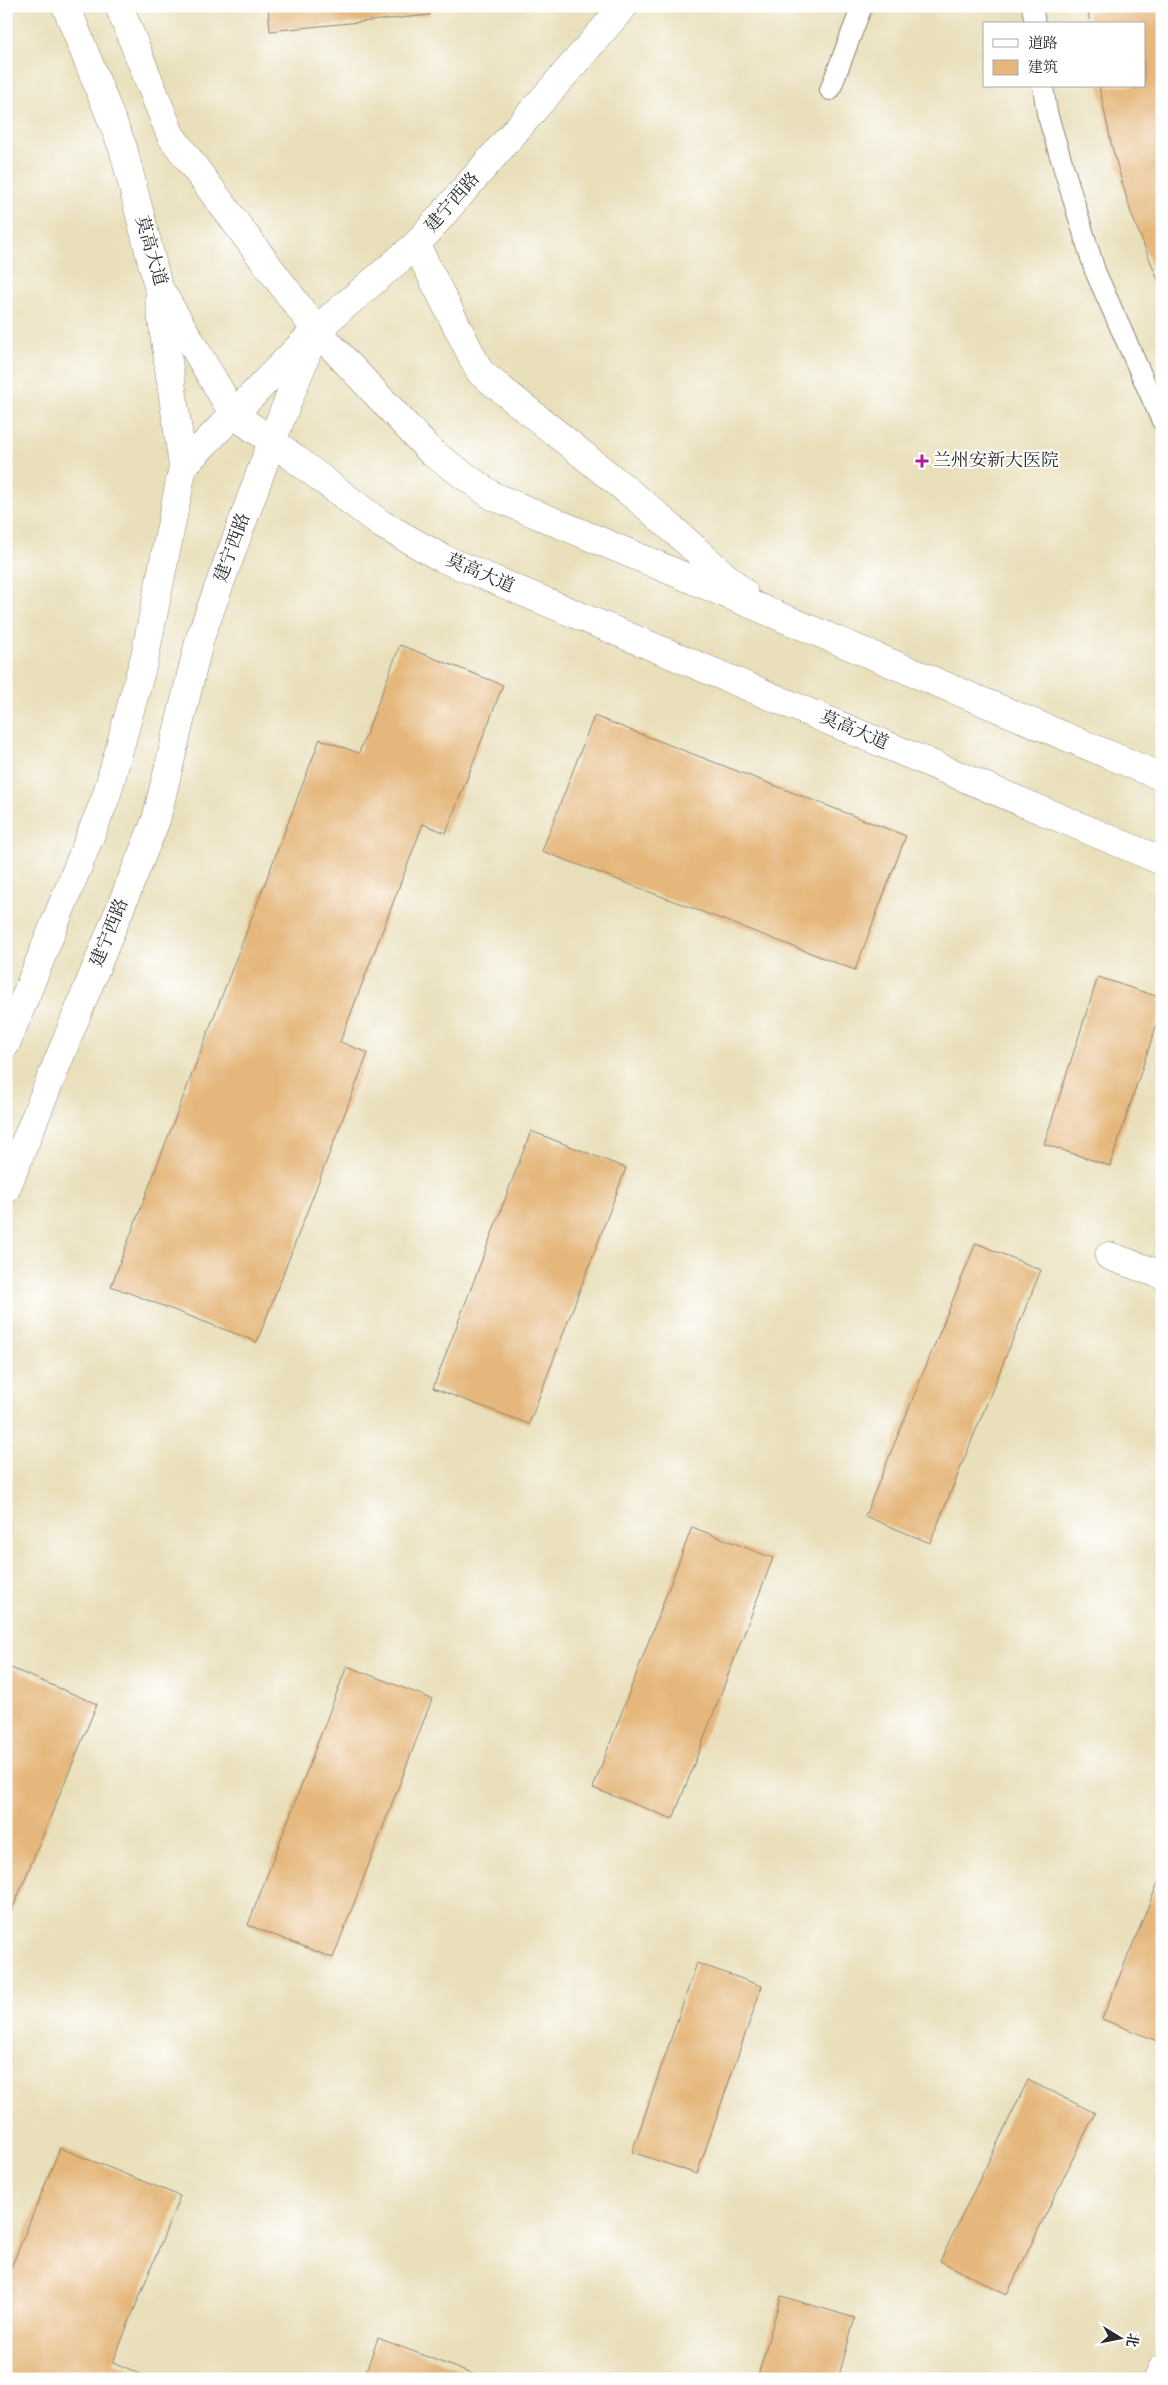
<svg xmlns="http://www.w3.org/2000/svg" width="1168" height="2385" font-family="'IM FELL English','Noto Serif SC',serif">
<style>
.building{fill:#e5b77b}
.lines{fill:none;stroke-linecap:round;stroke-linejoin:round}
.service-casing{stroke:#8a8572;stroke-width:22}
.minor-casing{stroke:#8a8572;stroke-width:29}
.tertiary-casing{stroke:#8a8572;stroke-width:29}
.secondary-casing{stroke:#8a8572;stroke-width:29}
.service{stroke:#fff;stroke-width:20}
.minor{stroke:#fff;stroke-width:28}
.tertiary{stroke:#fff;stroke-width:28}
.secondary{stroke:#fff;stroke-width:28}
.poi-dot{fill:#b5179e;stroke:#fff;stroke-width:2}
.labels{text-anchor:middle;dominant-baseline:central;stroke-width:4;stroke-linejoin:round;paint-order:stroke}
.street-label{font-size:18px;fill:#2b2b2b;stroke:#fff}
.poi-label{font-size:18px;fill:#2b2b2b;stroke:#fff;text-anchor:start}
</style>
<rect width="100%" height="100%" fill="#fff"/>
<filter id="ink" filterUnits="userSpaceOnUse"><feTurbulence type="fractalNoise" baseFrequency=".02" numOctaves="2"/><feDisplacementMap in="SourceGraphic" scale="10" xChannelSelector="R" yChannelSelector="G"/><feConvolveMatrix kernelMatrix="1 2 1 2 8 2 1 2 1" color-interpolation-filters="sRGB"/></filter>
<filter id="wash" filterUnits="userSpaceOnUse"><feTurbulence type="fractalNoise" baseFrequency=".0096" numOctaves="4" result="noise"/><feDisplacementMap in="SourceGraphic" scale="20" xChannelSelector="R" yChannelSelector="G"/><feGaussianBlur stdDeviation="1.12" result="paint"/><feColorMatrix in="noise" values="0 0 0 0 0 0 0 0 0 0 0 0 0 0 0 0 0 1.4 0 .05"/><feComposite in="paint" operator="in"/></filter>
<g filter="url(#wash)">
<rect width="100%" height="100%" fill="#e9dfba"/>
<g id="blocks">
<g class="building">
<polygon points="268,6 429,6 430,15 270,31"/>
<polygon points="1122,6 1162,6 1162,290 1131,213 1112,147 1099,86 1144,86 1144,24 1090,24 1088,12"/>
<polygon points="400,645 503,685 446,833 423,824 340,1042 368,1053 257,1342 111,1286 320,739 359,753"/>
<polygon points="594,716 906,836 855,970 542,851"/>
<polygon points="1098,977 1162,998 1162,1008 1110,1166 1044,1144"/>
<polygon points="531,1131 626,1168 529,1424 433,1388"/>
<polygon points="976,1243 1041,1270 930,1543 865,1516"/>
<polygon points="692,1527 773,1558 673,1819 593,1788"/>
<polygon points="6,1666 97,1704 6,1925"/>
<polygon points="347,1666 432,1699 333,1958 248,1925"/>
<polygon points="1162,1873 1162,2043 1102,2019"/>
<polygon points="697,1963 762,1986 697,2174 632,2152"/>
<polygon points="1028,2080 1095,2113 1007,2294 940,2261"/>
<polygon points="60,2148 180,2196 113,2362 152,2379 6,2379 6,2280"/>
<polygon points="781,2296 855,2318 838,2379 757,2379"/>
<polygon points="378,2338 485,2379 363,2379"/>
</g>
</g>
</g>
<g filter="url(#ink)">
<use href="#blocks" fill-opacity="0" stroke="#8a8572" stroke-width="1"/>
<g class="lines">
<defs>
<g id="service">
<polyline points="1032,6 1035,24"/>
<polyline points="1043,86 1047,113 1095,271 1162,421"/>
<polyline points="830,90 862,6"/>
</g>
<g id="minor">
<polyline points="1109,1256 1162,1275"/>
<polyline points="1158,2379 1162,2369"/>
</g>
<polyline id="tertiary" points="316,330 416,245 624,6"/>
<g id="secondary">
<polyline points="66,6 123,148 158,286 234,415 272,441 381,524 442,558 1162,861"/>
<polyline points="119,6 171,136 316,330 431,452 493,496 1162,777"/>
<polyline points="416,245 480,372 649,508 744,593"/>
<polyline points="183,466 306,340"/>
<polyline points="6,1044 106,797 145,656 183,466 159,298"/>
<polyline points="6,1189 156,820 200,638 272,441 316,330"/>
</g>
</defs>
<use href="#service" class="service-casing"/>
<use href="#minor" class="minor-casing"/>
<use href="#tertiary" class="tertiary-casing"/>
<use href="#secondary" class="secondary-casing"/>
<use href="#service" class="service"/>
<use href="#minor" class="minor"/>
<use href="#tertiary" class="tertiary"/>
<use href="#secondary" class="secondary"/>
</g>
</g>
<path class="poi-dot" d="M919.5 453.5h5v5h5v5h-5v5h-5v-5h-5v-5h5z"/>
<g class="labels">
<g class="street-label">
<text transform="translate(453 203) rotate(-49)">建宁西路</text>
<text transform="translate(150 251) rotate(74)">莫高大道</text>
<text transform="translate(233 548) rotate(-70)">建宁西路</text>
<text transform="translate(480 574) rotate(23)">莫高大道</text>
<text transform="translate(854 731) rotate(23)">莫高大道</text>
<text transform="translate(110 933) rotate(-68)">建宁西路</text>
</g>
<g class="poi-label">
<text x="933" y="461">兰州安新大医院</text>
</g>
</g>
<rect width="1168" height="2385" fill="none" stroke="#fff" stroke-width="25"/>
<rect x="983" y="22" width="162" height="65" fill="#ffffff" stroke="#aaaaaa"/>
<rect x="993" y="39" width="25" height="8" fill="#ffffff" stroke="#aaaaaa"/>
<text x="1028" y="48" font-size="15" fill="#2b2b2b">道路</text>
<rect x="993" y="60" width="25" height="15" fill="#e5b77b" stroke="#aaaaaa"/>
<text x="1028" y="72" font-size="15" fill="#2b2b2b">建筑</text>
<g transform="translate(1120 2338) rotate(100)" stroke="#ffffff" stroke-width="4" paint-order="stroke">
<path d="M0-4L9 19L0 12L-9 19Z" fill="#2b2b2b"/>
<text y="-8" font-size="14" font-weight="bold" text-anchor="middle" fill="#2b2b2b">北</text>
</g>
</svg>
